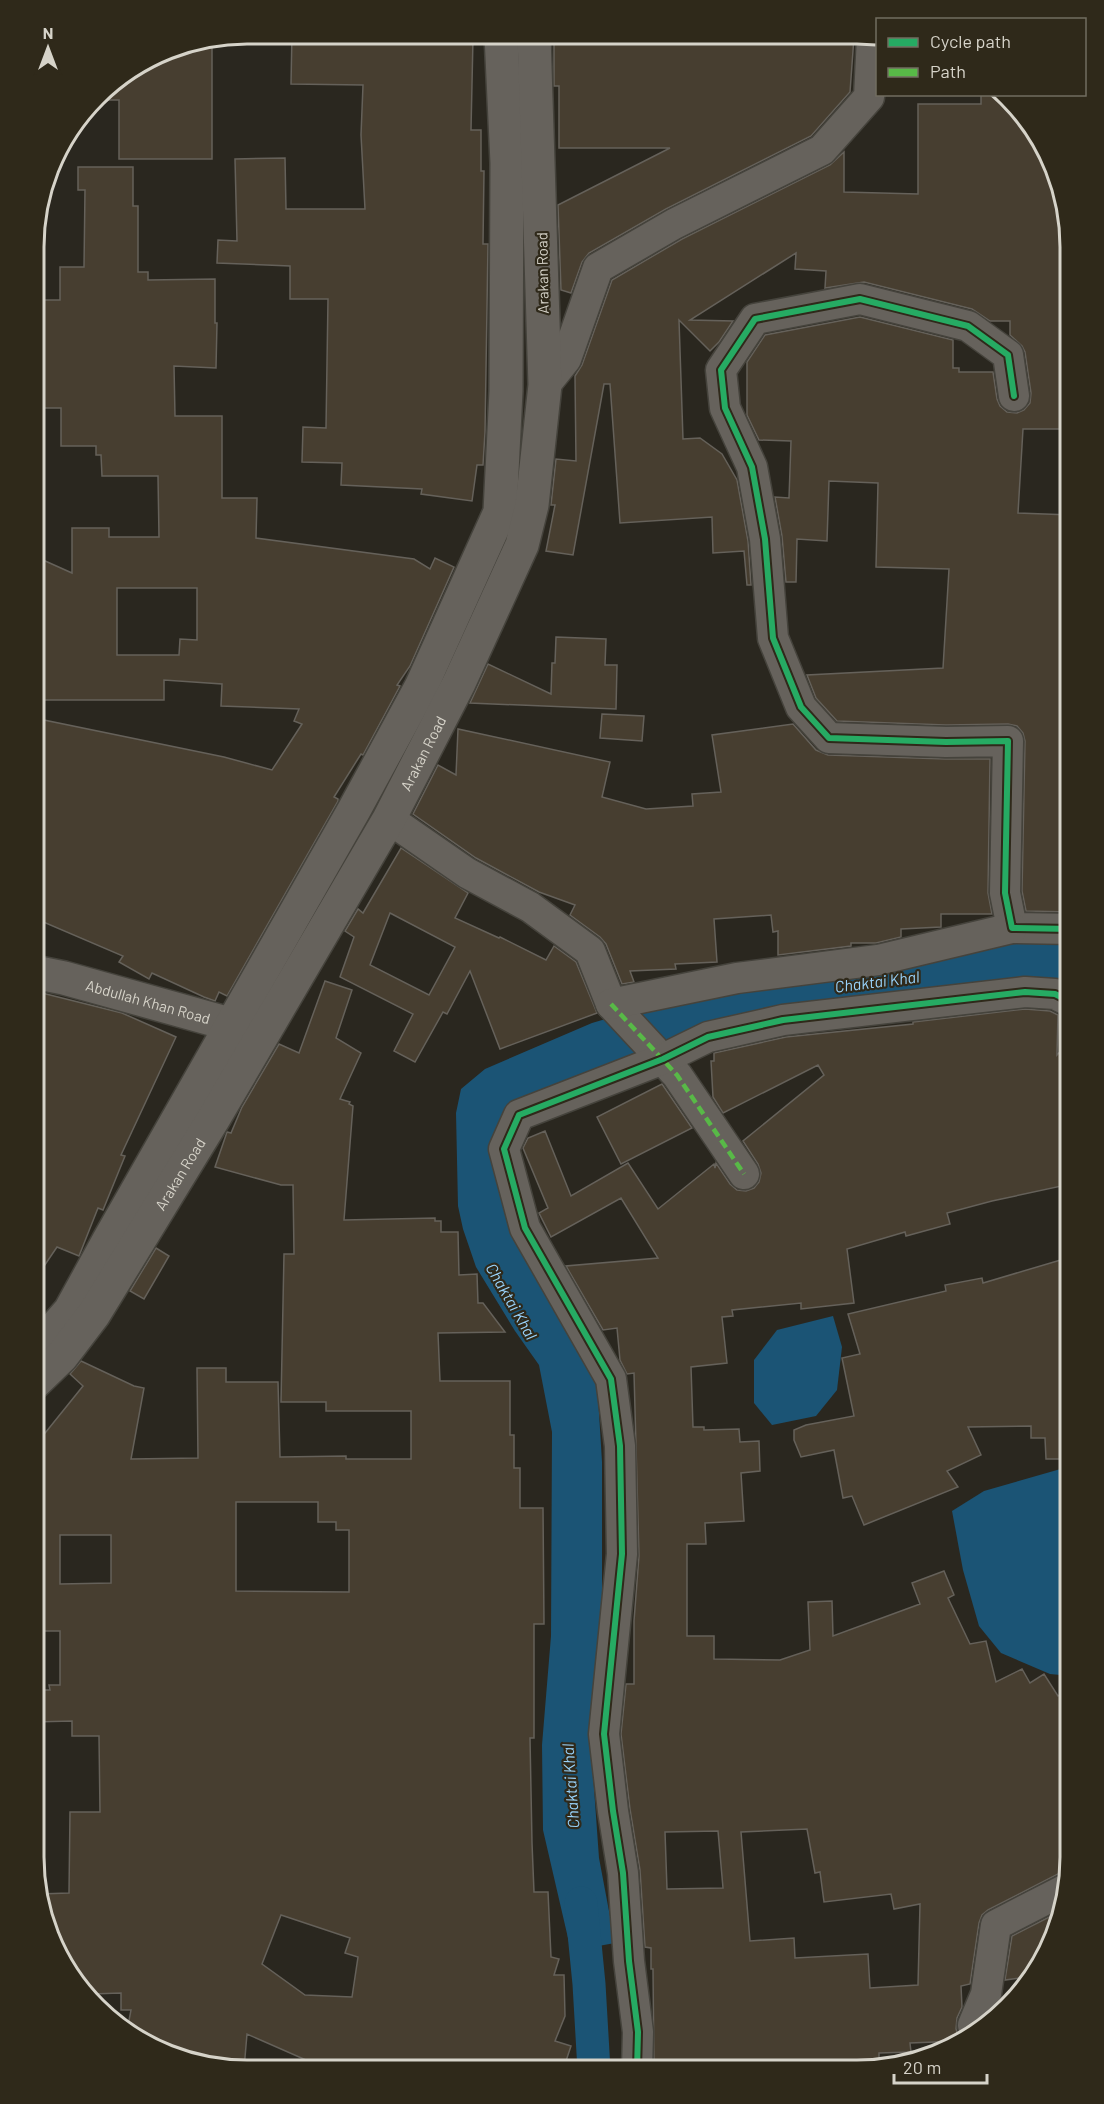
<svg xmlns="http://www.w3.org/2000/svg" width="1104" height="2104" font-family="Barlow,sans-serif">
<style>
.water{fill:#1b5475}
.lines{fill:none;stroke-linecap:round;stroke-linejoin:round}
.canal{stroke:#1b5475;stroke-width:33}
.building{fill:#473e30;stroke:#65615a;stroke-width:1.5;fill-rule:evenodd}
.minor-casing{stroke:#45433c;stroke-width:33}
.tertiary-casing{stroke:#45433c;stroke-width:36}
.secondary-casing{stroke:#45433c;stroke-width:36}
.minor{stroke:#66625c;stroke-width:30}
.tertiary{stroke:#66625c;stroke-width:33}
.secondary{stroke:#66625c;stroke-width:33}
.quiet{stroke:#58b947;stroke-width:4.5;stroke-dasharray:9 4.5;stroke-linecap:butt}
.cycleway-casing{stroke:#2f291a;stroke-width:10}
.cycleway{stroke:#26ab63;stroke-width:6}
.labels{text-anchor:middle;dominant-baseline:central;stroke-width:4.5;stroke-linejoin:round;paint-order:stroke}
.street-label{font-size:15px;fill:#d6d3c9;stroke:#2f291a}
.water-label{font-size:16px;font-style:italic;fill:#99d3fb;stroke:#2f291a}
.rim{fill:none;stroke:#d6d3c9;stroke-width:3}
</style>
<rect width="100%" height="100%" fill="#2a271f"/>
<g class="water">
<polygon points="1071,937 1071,995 763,1018 543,1096 493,1152 497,1184 515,1237 593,1365 598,1396 602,1462 602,1624 595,1701 593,1774 599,1858 615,1943 571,1951 543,1830 542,1745 551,1636 552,1432 539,1365 515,1331 476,1267 463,1229 458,1206 456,1113 461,1089 485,1069 592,1023 660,1003 1024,938"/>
<polygon points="833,1316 842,1347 837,1390 816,1416 772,1425 754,1403 754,1360 777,1330"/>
<polygon points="1071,1466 1071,1676 1050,1674 1001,1653 979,1626 963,1570 952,1511 984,1491"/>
</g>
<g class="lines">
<polyline class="canal" points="581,1903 589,1984 594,2070"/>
</g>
<g class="building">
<polygon points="292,33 473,38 471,130 481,130 481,171 484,171 483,244 488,244 485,432 483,465 477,465 472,501 421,494 422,489 341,485 342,463 302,462 303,427 326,428 328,299 290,299 290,266 217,263 218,240 237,241 235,159 285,158 286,209 365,209 361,135 363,85 291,84"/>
<polygon points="598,35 854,37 850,92 811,136 666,209 589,253 582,262 571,293 561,290 558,205 670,148 559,148 559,86 554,86 554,37 598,37"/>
<polygon points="212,40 212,159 119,159 119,100 95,100 106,86 134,69 138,69 138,66 165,49"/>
<polygon points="981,94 1004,94 1060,178 1070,241 1070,269 1068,269 1070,429 1023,429 1018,513 1071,515 1071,912 1026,911 1022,891 1025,741 1023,733 1017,726 1008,724 946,725 837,721 816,698 807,675 943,668 949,569 876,567 878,483 829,481 827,541 797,539 796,582 786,582 782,536 775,497 789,498 791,441 759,440 747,415 747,362 765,335 860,317 953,340 953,368 959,368 959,372 993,372 997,399 1000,406 1007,412 1017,413 1024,410 1030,403 1031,393 1025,352 1022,346 1010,335 1010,321 990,321 972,309 864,282 825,288 826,271 795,269 796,253 690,320 733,321 719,342 710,351 679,320 683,439 700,438 722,454 737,480 748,541 751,585 747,585 744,551 713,553 712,517 620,523 610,384 604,384 573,555 546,551 555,505 551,505 556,459 576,461 575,376 582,365 612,280 682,239 830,165 844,152 844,192 918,194 918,104 981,104"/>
<path d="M78 167H133V206H138V272H148V280L215 279V323H217L216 368 174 366 175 416H222V498H257L256 538 414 559 430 569 435 558 454 567 410 666 397 685 400 686 363 755 361 754 334 797 338 799V801L227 996 219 992 215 1001 204 997 152 973 149 979 119 962 123 956 34 918V718L224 757 272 770 302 724 294 721 299 709 221 706 222 684 164 680V700H34V556L72 573V528H109V537H159L158 476H102L101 455H96V446H61V408H42V381H35V300H60V267H84L85 190H78ZM117 588H197V640L180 639 179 655H117Z"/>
<polygon points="556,637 606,639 605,665 617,665 616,709 470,703 488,664 551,694 552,663 555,663"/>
<polygon points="602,714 644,716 642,741 600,738"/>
<polygon points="793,724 816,750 828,755 945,759 990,759 988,893 992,914 941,914 941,927 901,929 901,937 876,943 851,943 851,946 778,955 778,931 773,932 771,915 714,919 717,962 675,964 676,969 630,971 634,982 622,984 606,944 600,937 570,915 575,905 539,892 476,858 413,814 438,765 456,775 458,729 610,762 602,797 646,809 693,806 692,794 721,792 712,735"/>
<path d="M401 848 468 893 455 918 499 938 500 937 546 960 554 946 576 962 597 1013 500 1049 470 971 447 1014 443 1012 415 1062 394 1051 413 1014 340 977 354 937 345 931 358 909 363 913ZM390 913 455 947 429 995 370 965Z"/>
<path d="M325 981 352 990 336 1038 361 1053 340 1099 350 1102 349 1104 353 1106 344 1220 435 1218V1221H441V1232H458L459 1275 477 1274 478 1303H483L505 1332 438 1333 440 1381H510V1435H514V1468H520V1508H543L544 1624H534V1738H530L532 1843 534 1892H548L551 1957 559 1959 554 1975H564L565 2016 555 2041 571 2046 563 2070H349L336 2065 315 2064 247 2034 244 2069H219L165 2055 127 2031 131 2010H121V1993L90 1994 44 1926 39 1894 69 1893 70 1812H100L99 1736H72V1721L33 1722V1690H50L49 1685H60V1631H33V1448L83 1386 70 1374 81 1361 134 1386 144 1388 131 1459 198 1458 197 1368H226V1382H278L280 1457 346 1456V1459H411V1411H326V1402H281L284 1254H294L293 1185H281L215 1167 226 1135 227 1132 231 1133 242 1107 279 1044 299 1053ZM236 1502H318V1522H336V1530H349V1592L236 1591ZM60 1535H111V1583L60 1584ZM281 1915 350 1938 345 1953 358 1957 352 1997 305 1995 262 1964Z"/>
<polygon points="34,991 122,1013 176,1037 121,1155 125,1156 103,1210 98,1208 79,1256 57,1247 34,1281"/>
<path d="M1025 1009 1050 1011 1058 1015 1057 1055 1071 1040V1184L992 1201 947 1213 950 1224 906 1236 905 1232 847 1249 854 1303 801 1309V1303L732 1310 733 1316 722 1317 727 1363 691 1367 693 1427H704V1430L739 1429 740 1442 759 1441 760 1471 741 1473 744 1521 705 1523 706 1544H687V1636H714V1659L780 1660 810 1650 808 1602 832 1601 833 1636 920 1604 912 1583 944 1571 954 1595 948 1598 970 1644 986 1641 996 1682 1022 1669 1030 1683 1044 1674 1058 1696 1071 1688 1070 1873 1058 1874 988 1910 982 1915 979 1923 970 1984 961 1986 962 2007 957 2018 956 2029 960 2041 910 2043 911 2052 879 2053V2062L768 2065V2071L654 2070 653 1969H651V1948L645 1947 640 1870 630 1809 621 1734 626 1684H634V1621L639 1556 634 1373 627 1374 620 1360 617 1328 603 1330 566 1266 658 1258 621 1198 551 1237 539 1213 548 1208 523 1148 528 1138 545 1131 571 1196 628 1163 658 1209 714 1164 715 1168 716 1163 730 1184 737 1190 746 1191 754 1188 759 1182 761 1173 758 1164 743 1141 824 1075 818 1065 723 1113 713 1097 711 1061H714V1053L786 1037 913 1024V1022ZM807 1829 815 1873 820 1872 824 1902 891 1894 894 1909 920 1904 918 1985 870 1988 868 1954 795 1958 794 1938 750 1941 741 1832ZM718 1831 723 1888 667 1889 665 1832Z"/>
<polygon points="662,1084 692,1128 621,1164 597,1117"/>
<polygon points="156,1248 169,1256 144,1299 130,1291"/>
<polygon points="1064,1259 1071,1305 1071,1459 1046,1459 1045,1438 1031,1438 1031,1426 968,1427 981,1455 947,1471 958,1487 864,1525 852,1496 843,1498 834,1450 801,1457 794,1440 794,1430 806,1425 854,1416 842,1358 860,1354 848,1314 946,1291 945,1285 982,1278 983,1283"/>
<polygon points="1061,1911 1055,1939 1033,1976 1005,1980 1012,1936"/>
</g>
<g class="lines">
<defs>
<g id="minor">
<polyline points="545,385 566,359 598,268 674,224 822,150 869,97 872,37"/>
<polyline points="1014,396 1008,355 968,326 860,299 755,319 721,370 725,408 752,467 765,539 773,638 801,707 829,738 946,742 1008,741 1005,893 1012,928 1071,929"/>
<polyline points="389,819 467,873 530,907 590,951 611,1004 677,1075 744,1174"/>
<polyline points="611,1004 737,978 878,960 1012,928"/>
<polyline points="976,2035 973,2025 986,1994 996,1925 1066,1889"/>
<polyline points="637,2070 638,2032 629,1961 623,1873 613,1811 604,1734 622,1554 620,1446 611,1379 525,1228 504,1149 519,1115 663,1059 708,1037 783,1020 1025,992 1055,994 1071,1002"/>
</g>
<g id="tertiary">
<path id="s1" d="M34 972 64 978 258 1032"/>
</g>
<g id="secondary">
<polyline points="34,1352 70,1311 109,1240 354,810 421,687 500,512 506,391 507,163 501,35"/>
<path id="s2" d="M34 1383 62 1356 94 1314 214 1118 389 819 459 683 522 545 532 505 545 385 534 35"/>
</g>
</defs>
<use href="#minor" class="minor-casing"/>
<use href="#tertiary" class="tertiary-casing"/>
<use href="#secondary" class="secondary-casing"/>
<use href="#minor" class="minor"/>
<use href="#tertiary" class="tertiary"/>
<use href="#secondary" class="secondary"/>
<polyline class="quiet" points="611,1004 677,1075 744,1174"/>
<defs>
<g id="cycleway">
<polyline points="1014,396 1008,355 968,326 860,299 755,319 721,370 725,408 752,467 765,539 773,638 801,707 829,738 946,742 1008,741 1005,893 1012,928 1071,929"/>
<polyline points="637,2070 638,2032 629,1961 623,1873 613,1811 604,1734 622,1554 620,1446 611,1379 525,1228 504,1149 519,1115 663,1059 708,1037 783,1020 1025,992 1055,994 1071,1002"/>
</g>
</defs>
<use href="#cycleway" class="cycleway-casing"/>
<use href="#cycleway" class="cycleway"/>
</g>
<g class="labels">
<g class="street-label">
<text transform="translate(542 273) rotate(-91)">Arakan Road</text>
<text stroke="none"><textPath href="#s2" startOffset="742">Arakan Road</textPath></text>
<text stroke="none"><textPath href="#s1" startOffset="118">Abdullah Khan Road</textPath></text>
<text stroke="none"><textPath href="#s2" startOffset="256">Arakan Road</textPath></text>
</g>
<g class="water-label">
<text transform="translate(877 981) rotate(-7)">Chaktai Khal</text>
<text transform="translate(512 1301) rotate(60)">Chaktai Khal</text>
<text transform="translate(570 1786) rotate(-94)">Chaktai Khal</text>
</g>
</g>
<path d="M0 0H1104V2104H0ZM247 44H857A203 203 0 0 1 1060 247V1857A203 203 0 0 1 857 2060H247A203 203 0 0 1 44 1857V247A203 203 0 0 1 247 44Z" fill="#2f291a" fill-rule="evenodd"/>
<path class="rim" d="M247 44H857A203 203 0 0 1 1060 247V1857A203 203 0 0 1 857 2060H247A203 203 0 0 1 44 1857V247A203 203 0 0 1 247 44Z"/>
<rect x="876" y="18" width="210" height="78" fill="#2f291a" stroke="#726d60" stroke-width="1.5"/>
<rect x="888" y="38" width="30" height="9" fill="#26ab63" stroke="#726d60" stroke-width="1.5"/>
<text x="930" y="48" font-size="18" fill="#d6d3c9">Cycle path</text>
<rect x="888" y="68" width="30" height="9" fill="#58b947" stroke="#726d60" stroke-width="1.5"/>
<text x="930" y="78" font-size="18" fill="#d6d3c9">Path</text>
<g transform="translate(48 48)" stroke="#2f291a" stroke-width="4.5" paint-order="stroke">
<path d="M0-4.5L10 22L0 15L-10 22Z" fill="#d6d3c9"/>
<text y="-9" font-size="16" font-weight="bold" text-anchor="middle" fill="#d6d3c9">N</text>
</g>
<path d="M894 2074v9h93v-9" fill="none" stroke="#d6d3c9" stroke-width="3"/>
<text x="903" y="2074" font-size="18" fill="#d6d3c9" stroke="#2f291a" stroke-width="4.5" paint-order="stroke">20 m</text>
</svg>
